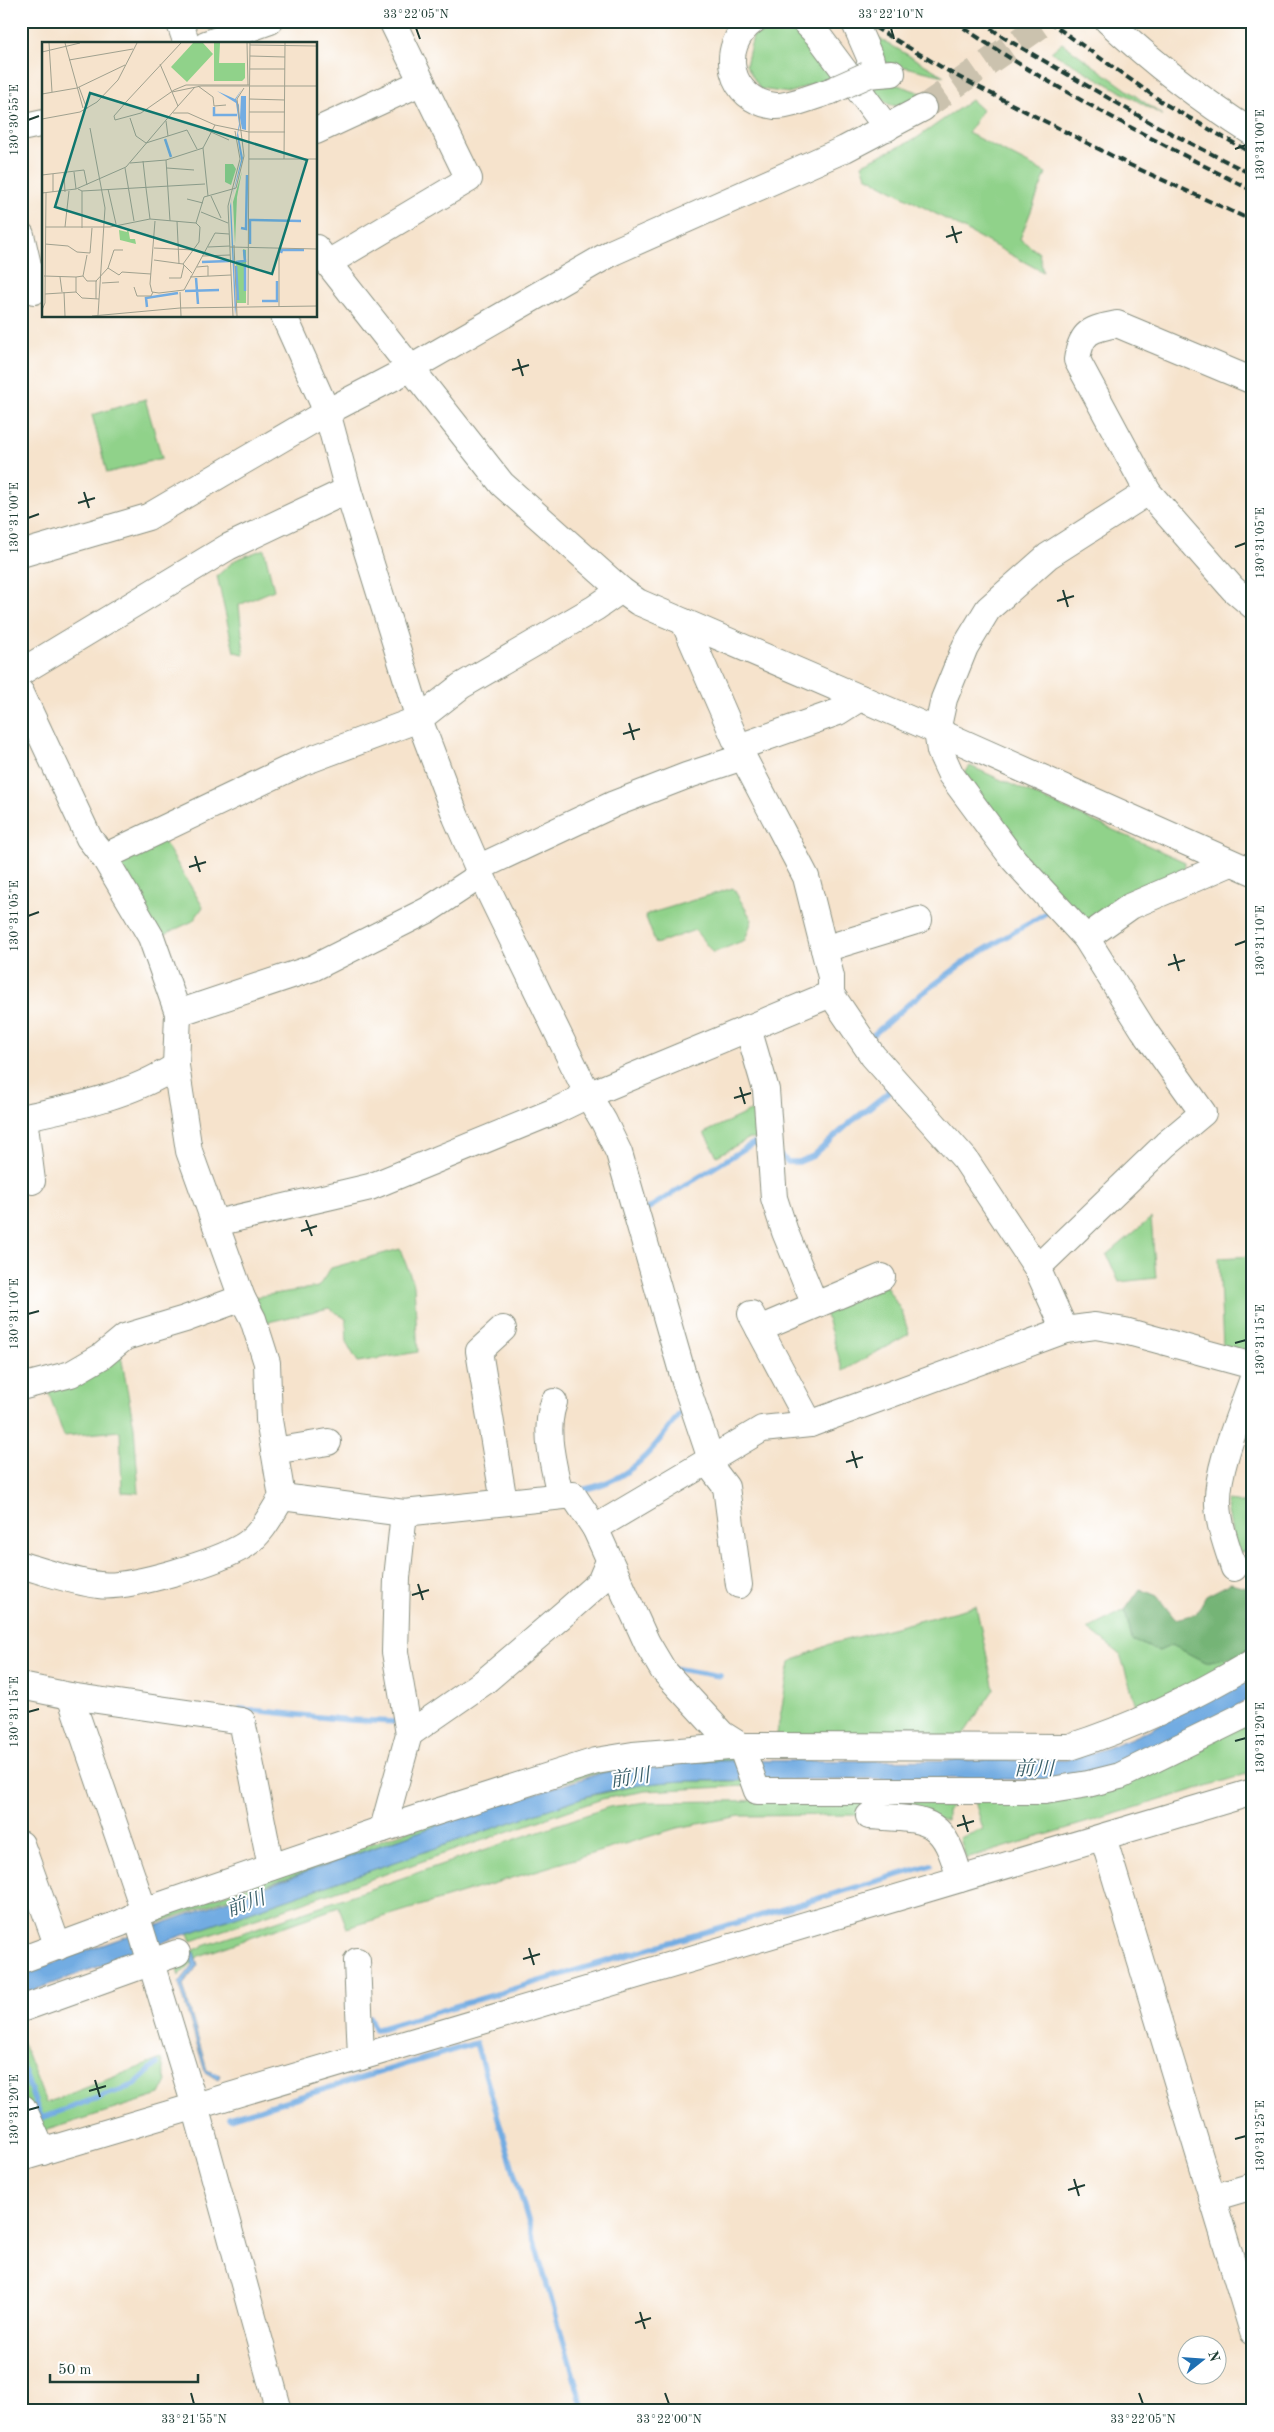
<svg xmlns="http://www.w3.org/2000/svg" width="1274" height="2432" font-family="'Old Standard TT','Noto Serif JP',serif">
<style>
.green{fill:#90d28a;stroke:#58885f}
.forest{fill:#74b476;stroke:#4a7855}
.water{fill:#72ace2;stroke:#48748b}
.lines{fill:none;stroke-linecap:round;stroke-linejoin:round}
.stream{stroke:#72ace2;stroke-width:5.5}
.minor-tunnel{stroke:#cbc2ae;stroke-width:26;stroke-dasharray:26 13;stroke-linecap:butt}
.minor-casing{stroke:#8a9080;stroke-width:28}
.minor{stroke:#fff;stroke-width:26}
.rail{stroke:#1f3d34;stroke-width:4;stroke-dasharray:8 4;stroke-linecap:butt}
.minor-bridge-casing{stroke:#8a9080;stroke-width:28;stroke-linecap:butt}
.minor-bridge{stroke:#fff;stroke-width:26}
.ticks{fill:none;stroke:#1f3d34;stroke-width:2}
.labels{text-anchor:middle;dominant-baseline:central;stroke-width:4;stroke-linejoin:round;paint-order:stroke}
.water-label{font-size:20px;font-style:italic;fill:#385e68;stroke:#fff}
.inset-river{fill:none;stroke:#72ace2;stroke-width:2.5}
.inset-road{fill:none;stroke:#a0a18f;stroke-width:1}
.view{fill:#0f766e;fill-opacity:0.15;stroke:#0f766e;stroke-width:2.5}
.inset-edge{fill:none;stroke:#1f3d34;stroke-width:2.5}
.neatline{fill:none;stroke:#1f3d34;stroke-width:2}
.ticks-label{font-size:12px;text-anchor:middle;fill:#1f3d34}
</style>
<rect width="100%" height="100%" fill="#fff"/>
<filter id="ink" filterUnits="userSpaceOnUse"><feTurbulence type="fractalNoise" baseFrequency=".02" numOctaves="2"/><feDisplacementMap in="SourceGraphic" scale="10" xChannelSelector="R" yChannelSelector="G"/><feConvolveMatrix kernelMatrix="1 2 1 2 8 2 1 2 1" color-interpolation-filters="sRGB"/></filter>
<filter id="wash" filterUnits="userSpaceOnUse"><feTurbulence type="fractalNoise" baseFrequency=".0096" numOctaves="4" result="noise"/><feDisplacementMap in="SourceGraphic" scale="20" xChannelSelector="R" yChannelSelector="G"/><feGaussianBlur stdDeviation="1.12" result="paint"/><feColorMatrix in="noise" values="0 0 0 0 0 0 0 0 0 0 0 0 0 0 0 0 0 1.4 0 .05"/><feComposite in="paint" operator="in"/></filter>
<g filter="url(#wash)">
<rect width="100%" height="100%" fill="#f6e3cc"/>
<g class="green">
<polygon points="779,27 803,35 833,76 789,93 760,89 746,65 753,36"/>
<polygon points="867,31 944,76 883,62"/>
<polygon points="1062,43 1162,115 1051,52"/>
<path d="M895 84 927 95C896 107 893 114 870 87Z"/>
<polygon points="971,100 982,110 968,133 1046,173 1020,239 1039,253 1043,272 866,176 862,164 917,138"/>
<polygon points="145,399 162,458 107,473 92,415"/>
<polygon points="264,549 274,590 239,605 244,654 234,652 217,576 235,560"/>
<polygon points="970,766 1185,862 1184,872 1092,922 1080,919 1015,845 965,773"/>
<polygon points="162,838 203,907 193,921 159,937 119,866 129,853"/>
<polygon points="733,888 752,920 745,940 713,953 695,930 656,944 645,915"/>
<polygon points="763,1105 765,1139 748,1139 717,1156 704,1133"/>
<polygon points="1151,1218 1156,1278 1119,1282 1107,1255"/>
<polygon points="400,1249 414,1285 418,1352 358,1362 347,1344 346,1319 329,1308 264,1323 249,1298 318,1287 331,1268"/>
<polygon points="1253,1256 1253,1344 1250,1357 1223,1348 1219,1258"/>
<polygon points="886,1286 902,1312 909,1334 843,1371 825,1312"/>
<polygon points="120,1350 134,1427 139,1493 122,1492 120,1431 64,1436 47,1388"/>
<polygon points="1226,1501 1253,1504 1253,1548 1236,1554"/>
<polygon points="976,1606 994,1689 961,1738 776,1739 790,1662 830,1644"/>
<polygon points="1125,1610 1132,1640 1159,1651 1172,1645 1205,1662 1240,1655 1253,1645 1253,1657 1139,1715 1120,1654 1088,1629"/>
<polygon points="1253,1718 1253,1772 966,1859 960,1838 983,1829 974,1798"/>
<path d="M733 1754 736 1760C693 1760 648 1762 606 1771 589 1774 571 1780 554 1785L154 1924 155 1919 162 1916 560 1778 612 1764Z"/>
<polygon points="683,1781 744,1781 746,1786 645,1791 602,1799 192,1941 189,1933 581,1798 644,1784"/>
<polygon points="954,1798 947,1812 947,1820 857,1815 740,1816 677,1828 347,1928 339,1907 199,1956 179,1976 176,1967 186,1954 201,1947 609,1807 647,1802"/>
<polygon points="21,2038 46,2103 161,2059 167,2081 160,2095 21,2138"/>
</g>
<polygon class="forest" points="1231,1583 1249,1588 1253,1594 1253,1645 1240,1655 1205,1662 1172,1645 1159,1651 1132,1640 1125,1610 1140,1589 1157,1596 1175,1619 1196,1614 1206,1596"/>
<g class="water">
<path d="M1253 1672V1697L1218 1717 1119 1767 1052 1780 925 1778 683 1781C647 1783 615 1788 581 1798L186 1934 21 1995V1974L472 1813 605 1772 696 1761 1066 1760C1134 1745 1193 1706 1253 1672Z"/>
<polygon points="194,1952 198,1965 183,1985 207,2070 220,2075 218,2080 205,2072 179,1983 193,1965 189,1954"/>
</g>
<g class="lines">
<g class="stream">
<polyline points="872,1036 912,1001 967,960 1046,913"/>
<polyline points="779,1155 788,1162 799,1162 813,1156 852,1121 889,1092 887,1086"/>
<polyline points="644,1211 752,1144 763,1145"/>
<path d="M580 1490C631 1481 651 1452 680 1413"/>
<polyline points="673,1668 720,1676"/>
<polyline points="241,1709 349,1720 398,1722"/>
<polyline points="370,2018 375,2030 931,1865"/>
<polyline points="21,2063 41,2118 134,2085 157,2064"/>
<polyline points="230,2118 476,2043 584,2411"/>
</g>
</g>
</g>
<g filter="url(#ink)">
<g class="lines">
<polyline class="minor-tunnel" points="923,108 1047,21"/>
<defs>
<g id="minor">
<polyline points="179,21 187,44"/>
<path d="M753 21C717 47 729 101 775 106 788 107 817 95 831 91"/>
<polyline points="804,21 817,34 887,128"/>
<polyline points="854,21 871,60 867,75 892,73"/>
<path d="M1108 21C1153 63 1201 100 1253 133"/>
<polyline points="206,44 270,21"/>
<polyline points="21,128 44,123"/>
<polyline points="316,131 422,82"/>
<polyline points="21,235 34,291"/>
<polyline points="316,248 502,484 621,590 638,602 937,731 1253,872"/>
<polyline points="328,263 469,179 392,21"/>
<polyline points="284,316 327,412 348,490 419,719 456,817 481,875 588,1095 604,1122 619,1153 685,1382 711,1459"/>
<path d="M1253 381 1117 324C1091 329 1081 331 1077 360L1148 492 1233 589 1253 606"/>
<polyline points="21,554 148,517 327,412 411,368 613,252 845,149 923,108"/>
<polyline points="684,622 743,757 806,877 831,977 831,994 873,1056 965,1159 1037,1268 1065,1330"/>
<polyline points="21,672 228,547 348,490"/>
<path d="M21 693 89 838 104 857 151 937 178 1013 176 1066 189 1151 242 1298 253 1319 267 1363 269 1420 282 1497C272 1513 262 1534 245 1545 218 1562 130 1589 99 1585 73 1582 46 1572 21 1565"/>
<polyline points="739,747 838,712 860,698"/>
<polyline points="104,857 301,763 419,719 461,686 595,608 621,590"/>
<polyline points="478,868 614,804 686,776 743,757"/>
<polyline points="1086,938 1131,906 1231,863"/>
<polyline points="824,949 919,920"/>
<polyline points="178,1013 313,968 428,910 481,875"/>
<polyline points="748,1028 766,1090 774,1198 785,1232 815,1305"/>
<path d="M21 1118C74 1107 130 1096 176 1066"/>
<polyline points="24,1118 32,1181"/>
<polyline points="216,1223 370,1187 555,1111 588,1095 831,994"/>
<polyline points="1037,1268 1166,1144 1203,1113 1143,1029 1086,938 1014,860 951,775 940,751 937,731 944,699 965,647 988,609 1048,556 1148,492"/>
<polyline points="751,1314 810,1424"/>
<polyline points="503,1329 479,1351 504,1502"/>
<polyline points="759,1329 882,1277"/>
<polyline points="21,1387 71,1374 102,1356 125,1337 185,1319 242,1298"/>
<path d="M554 1402C543 1433 554 1465 560 1496"/>
<polyline points="274,1451 328,1442"/>
<polyline points="707,1462 726,1487 739,1585"/>
<polyline points="282,1497 404,1513 573,1495 595,1528 647,1643 663,1670 722,1734 741,1746 757,1791 1045,1791 1088,1784 1120,1776 1253,1711"/>
<polyline points="595,1528 762,1429 810,1424 1065,1330 1095,1326 1125,1331 1253,1366"/>
<path d="M1234 1568C1227 1547 1219 1526 1218 1504 1216 1468 1241 1413 1253 1378"/>
<polyline points="21,1686 70,1696 242,1721 271,1867"/>
<polyline points="70,1696 144,1911"/>
<polyline points="409,1734 484,1682 566,1612 600,1582 609,1561"/>
<path d="M869 1816C929 1820 943 1816 960 1879"/>
<polyline points="383,1829 409,1734 395,1652 397,1578 404,1513"/>
<polyline points="1103,1837 1253,2332"/>
<polyline points="21,1844 58,1947"/>
<polyline points="136,1914 195,2106 279,2411"/>
<path d="M21 1960 121 1923 144 1911 383 1829 596 1761 633 1755 741 1746 1069 1747C1133 1727 1196 1696 1253 1662"/>
<polyline points="357,1961 361,2057"/>
<polyline points="21,2009 177,1953"/>
<polyline points="23,2108 43,2152"/>
<polyline points="21,2158 1253,1792"/>
<polyline points="1212,2198 1253,2186"/>
</g>
</defs>
<use href="#minor" class="minor-casing"/>
<use href="#minor" class="minor"/>
<g class="rail">
<polyline points="864,21 953,74 1130,165 1253,221"/>
<path d="M954 21C1048 87 1151 138 1253 191"/>
<polyline points="981,21 1003,37 1153,124 1253,175"/>
<polyline points="1048,21 1165,104 1253,154"/>
</g>
<defs>
<polyline id="minor-bridge" points="831,91 867,75"/>
</defs>
<use href="#minor-bridge" class="minor-bridge-casing"/>
<use href="#minor-bridge" class="minor-bridge"/>
</g>
</g>
<path class="ticks" d="M416 28 420 39M891 28 894 39M28 120 39 116M1235 149 1246 145M952 226 957 243M946 237 962 232M518 359 523 376M512 370 529 365M84 492 89 508M78 503 95 498M28 518 39 514M1235 547 1246 543M1063 590 1068 607M1057 601 1074 596M629 723 634 740M623 734 640 729M195 856 200 872M189 867 206 862M28 916 39 912M1235 945 1246 941M1174 954 1179 971M1168 965 1185 960M740 1087 745 1104M734 1098 751 1093M306 1220 312 1236M301 1231 317 1226M28 1314 39 1311M1235 1343 1246 1340M852 1451 857 1468M846 1462 863 1457M418 1584 423 1600M412 1595 429 1590M28 1712 39 1709M1235 1741 1246 1738M963 1815 968 1832M957 1826 974 1821M529 1948 534 1965M523 1959 540 1954M95 2080 100 2097M89 2091 106 2086M28 2110 39 2107M1235 2139 1246 2136M1074 2179 1079 2196M1068 2190 1085 2185M640 2312 645 2329M635 2323 651 2318M191 2393 194 2404M665 2393 669 2404M1139 2393 1143 2404"/>
<g class="labels">
<g class="water-label">
<text x="1034" y="1770">前川</text>
<text transform="translate(630 1779) rotate(-8)">前川</text>
<text transform="translate(246 1905) rotate(-20)">前川</text>
</g>
</g>
<g transform="translate(42 42)">
<rect width="275" height="275" fill="#f6e3cc"/>
<path d="M151 1H161L171 12 145 40 129 25ZM172 1H178L177 21H203V36L200 39H172ZM183 122H191L194 127 189 143 183 140ZM200 129 195 155 193 203 191 160ZM86 186 88 197H93L94 202 78 198 77 188 85 190ZM201 207 204 208V261H195L194 219 202 218Z" fill="#90d28a"/>
<path d="M200 47 194 57 197 63 198 83 196 91 201 116 189 159 194 265 193 274 188 164 199 118 195 93 197 82 194 61 175 49 193 57ZM199 54H204V88L200 87 198 76Z" fill="#72ace2"/>
<path class="inset-river" d="M172 65V73H195M123 97 129 115M199 186 204 187 205 133M208 202V178L259 179M239 211 240 208H262M160 220 187 219M194 220 203 219 202 208M194 224 196 258M154 236 156 262M143 249 177 248M203 249V222M220 259H235V239M105 265 104 256 136 251"/>
<path class="inset-road" d="M7 1 10 50M23 1 41 66M139 1 85 59 72 74 73 78 99 71 132 48 144 43H207M205 1 206 43M208 3 275 4M0 10 38 1M208 14 243 15M27 18 91 7M208 27H243M156 44 171 55 172 64 184 63M37 45 45 67M130 50 159 44H275M0 52 35 46 83 23M207 57 243 58M136 64 153 45M207 70H243M131 71H146L173 83 207 90 208 1M88 76 94 94 104 101 145 88 155 107M0 77 38 70 55 60 76 38 95 1M124 79 126 94M48 86 63 166 56 273M160 86 187 98M207 117H275M242 117 243 1M124 118 128 179M101 119 104 146M88 121 124 118 161 106M83 126 92 179M125 126 152 128M32 130 34 147M22 131 23 150M11 132V150M0 133 42 128 45 143M104 146 108 177M36 147 40 149 163 142M66 147 74 182M0 151 34 147 84 125 136 64 118 22M166 154 161 106 173 83M169 154 179 176M145 157 161 161M159 170 186 181M113 179 108 242 110 250 117 251 142 248 173 191 187 192M135 179 137 222M154 181 162 155 194 146 202 114 195 57 202 46M3 185H68L108 177 154 181M23 185 27 149M40 186V149M3 202 26 204 35 210 48 211M192 203 195 274M166 205 188 204M188 205 275 207M112 206 152 208M48 211 50 186M45 213 41 234 34 235V250L40 256 57 257M160 214 188 213M112 218 141 222 150 231M141 222 157 200 158 185 154 181M155 225 166 224V234M66 226 77 233 80 230 109 232M2 234 34 235M41 234 45 239H55M18 235 20 250M148 235 189 233M127 236H139L142 223M60 241 77 240M92 245 95 254H109L111 250M22 250 23 274M138 250 139 274M3 252 34 250M54 257V239L66 226 72 208H81M206 263 207 90H243M237 264V206M0 268 3 261 4 151M50 274 138 266 275 264M191 274 186 164 198 117 193 89"/>
<path class="view" d="M48 51 265 118 230 232 13 165Z"/>
<rect width="275" height="275" class="inset-edge"/>
</g>
<rect width="1274" height="2432" fill="none" stroke="#fff" stroke-width="55"/>
<g transform="translate(1202 2360) rotate(73)"><circle r="24" fill="#ffffff" stroke="#a5b1ae"/>
<path d="M0-4L9 19L0 12L-9 19Z" fill="#1f6fb2"/>
<text y="-8" font-size="14" font-weight="bold" text-anchor="middle" fill="#1f3d34">N</text>
</g>
<path d="M50 2374v8h148v-8" fill="none" stroke="#1f3d34" stroke-width="2.5"/>
<text x="58" y="2374" font-size="15" fill="#1f3d34" stroke="#ffffff" stroke-width="4" paint-order="stroke">50 m</text>
<rect x="28" y="28" width="1218" height="2376" class="neatline"/>
<g class="ticks-label">
<text x="416" y="18">33°22'05"N</text>
<text x="891" y="18">33°22'10"N</text>
<text transform="translate(14 120) rotate(-90)" y="4">130°30'55"E</text>
<text transform="translate(1260 145) rotate(-90)" y="4">130°31'00"E</text>
<text transform="translate(14 518) rotate(-90)" y="4">130°31'00"E</text>
<text transform="translate(1260 543) rotate(-90)" y="4">130°31'05"E</text>
<text transform="translate(14 916) rotate(-90)" y="4">130°31'05"E</text>
<text transform="translate(1260 941) rotate(-90)" y="4">130°31'10"E</text>
<text transform="translate(14 1314) rotate(-90)" y="4">130°31'10"E</text>
<text transform="translate(1260 1340) rotate(-90)" y="4">130°31'15"E</text>
<text transform="translate(14 1712) rotate(-90)" y="4">130°31'15"E</text>
<text transform="translate(1260 1738) rotate(-90)" y="4">130°31'20"E</text>
<text transform="translate(14 2110) rotate(-90)" y="4">130°31'20"E</text>
<text transform="translate(1260 2136) rotate(-90)" y="4">130°31'25"E</text>
<text x="194" y="2423">33°21'55"N</text>
<text x="669" y="2423">33°22'00"N</text>
<text x="1143" y="2423">33°22'05"N</text>
</g>
</svg>
